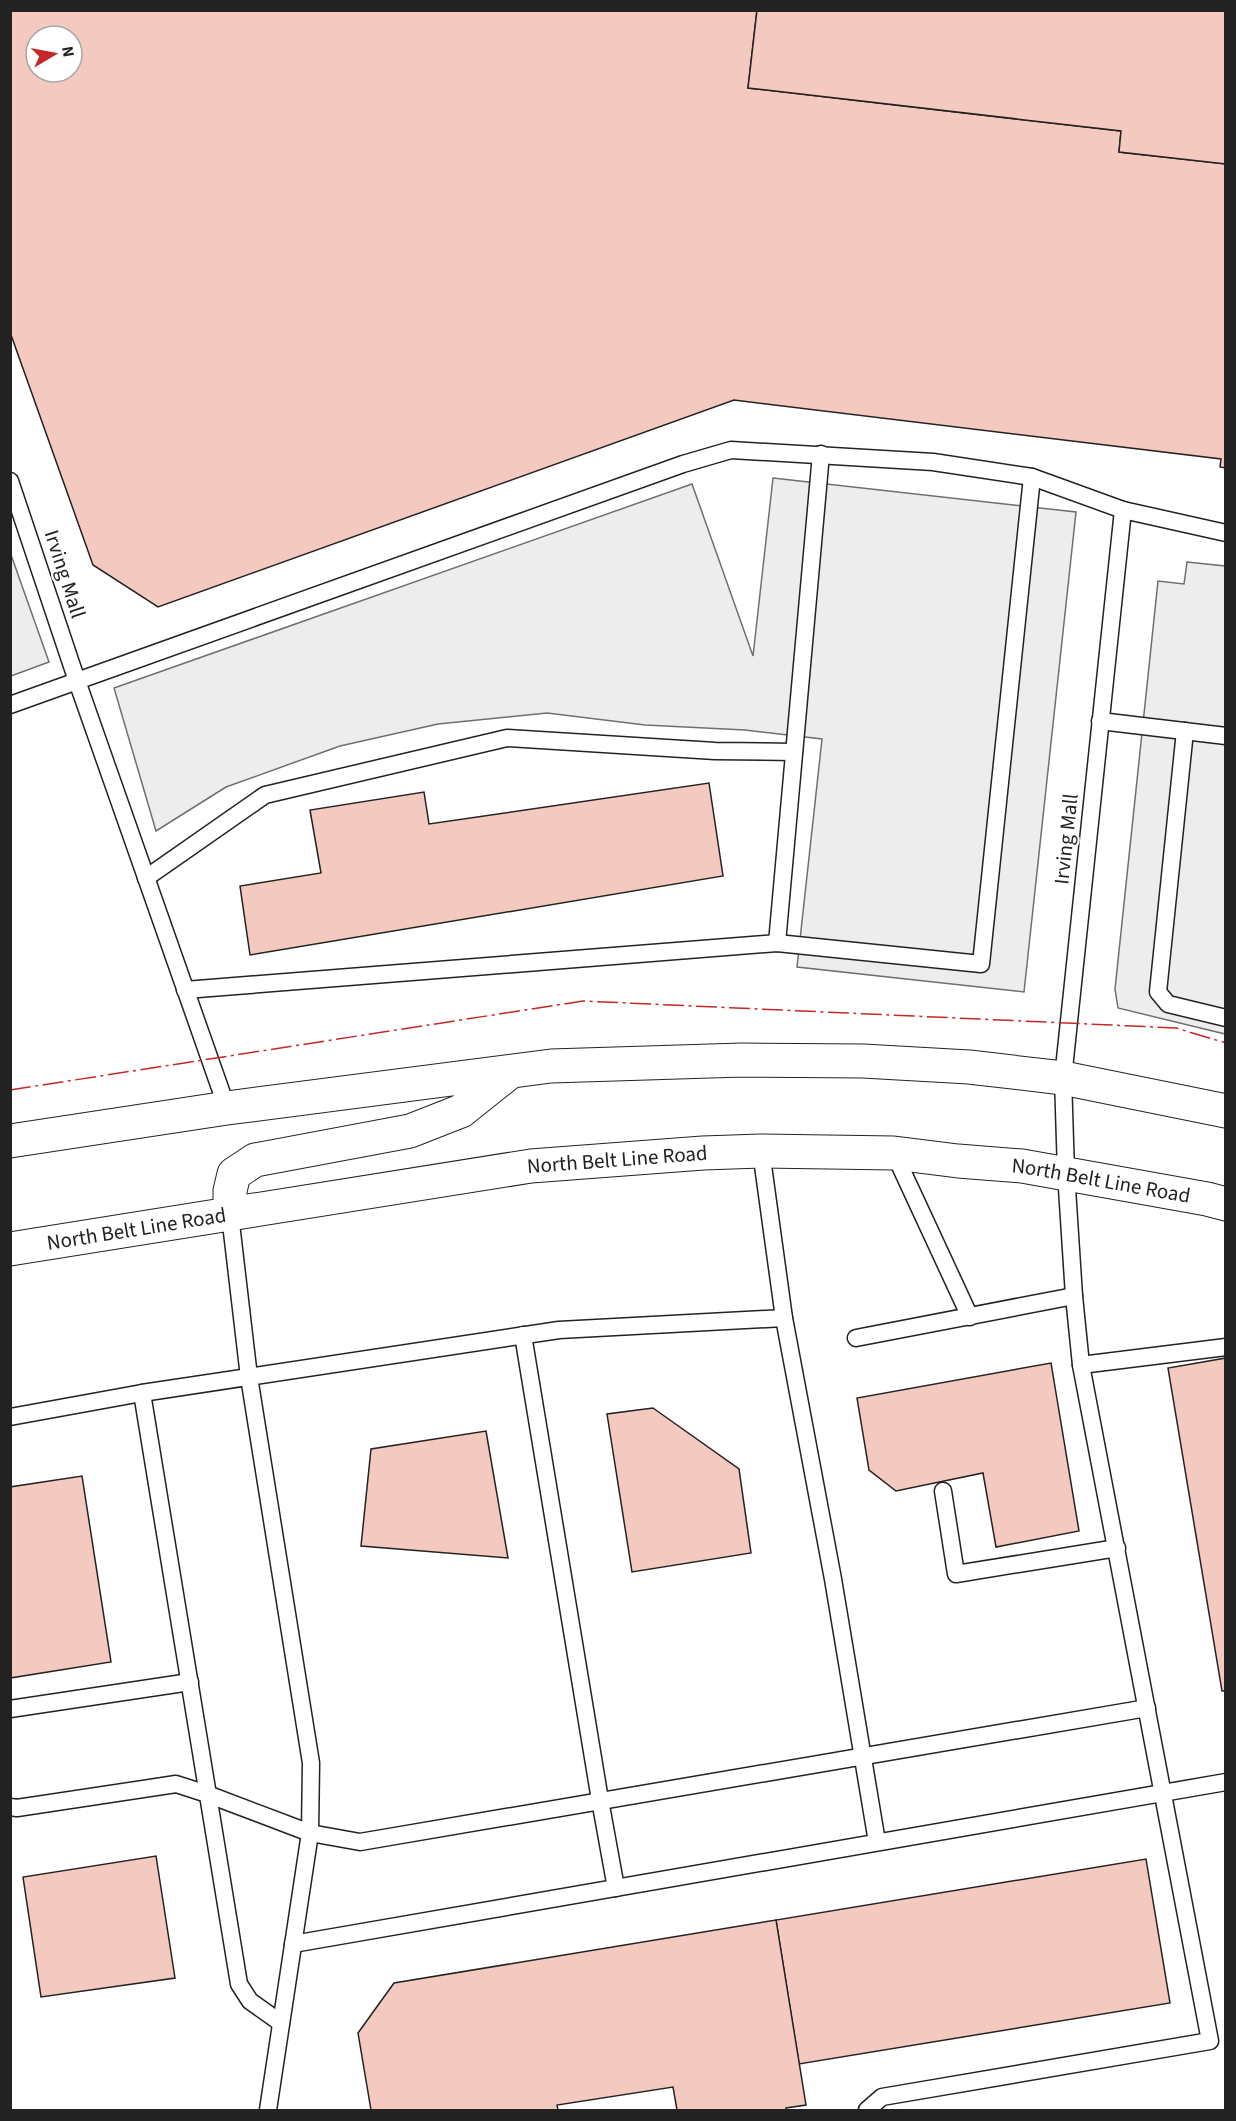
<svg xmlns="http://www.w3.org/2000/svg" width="1236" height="2121" font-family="'Source Sans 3',sans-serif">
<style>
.parking{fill:#ededed;stroke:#6f6f6f;stroke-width:1.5}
.building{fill:#f3c9c0;stroke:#222;stroke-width:1.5;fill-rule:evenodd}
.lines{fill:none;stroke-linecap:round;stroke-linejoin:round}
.service-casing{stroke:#222;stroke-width:19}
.primary-casing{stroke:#222;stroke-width:35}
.service{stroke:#fff;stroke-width:16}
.primary{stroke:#fff;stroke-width:33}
.power{stroke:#c62828;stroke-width:1.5;stroke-dasharray:21 4.5 3 4.5;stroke-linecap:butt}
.labels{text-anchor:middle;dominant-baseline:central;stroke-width:4.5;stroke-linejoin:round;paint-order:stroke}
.street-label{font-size:21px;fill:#222;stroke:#fff}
</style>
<rect width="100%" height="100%" fill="#fff"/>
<g class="parking">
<polygon points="773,478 1076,512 1024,992 797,967 822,739 745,730 645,725 547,713 438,724 340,746 226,787 156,831 114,688 692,484 753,656"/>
<polygon points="10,552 49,662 11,676 10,676"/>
<polygon points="1187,562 1225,566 1225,1034 1118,1008 1115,989 1158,581 1184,584"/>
</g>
<g class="building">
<path d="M10 10H757L748 88 1121 131 1119 152 1226 164V468L1220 467 1221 459 734 400 158 607 93 565 10 332ZM36 36H72V72H36Z"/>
<polygon points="757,10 1226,10 1226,164 1119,152 1121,131 748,88"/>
<polygon points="709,783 723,876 250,955 240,886 321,873 310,810 424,792 429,824"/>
<polygon points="1226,1358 1226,1691 1222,1691 1168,1368"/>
<polygon points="1051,1363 1079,1531 996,1547 983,1473 896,1491 869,1470 857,1398"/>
<polygon points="653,1408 739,1469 751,1553 632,1572 607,1414"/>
<polygon points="486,1431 508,1558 361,1546 371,1449"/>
<polygon points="82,1476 111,1662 10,1678 10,1487"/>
<polygon points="156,1856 175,1978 41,1997 23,1877"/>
<polygon points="1146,1859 1170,2003 799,2064 776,1920"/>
<polygon points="776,1920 806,2105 786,2108 786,2110 677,2110 673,2087 557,2105 558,2110 371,2110 358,2033 394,1983"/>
</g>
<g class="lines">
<defs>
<g id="service">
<polyline points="10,481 77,681 10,705"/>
<polyline points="1100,721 1226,736"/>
<polyline points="1185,731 1158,992 1168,1004 1226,1018"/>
<polyline points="146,878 265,795 507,738 715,751 794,752"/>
<polyline points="777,943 821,454"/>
<polyline points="185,990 777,943 981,964 1032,477"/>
<polyline points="227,1108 77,681 683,464 731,450 933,462 1032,477 1123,510 1226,533"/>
<polyline points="761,1151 784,1318 833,1579 877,1842"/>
<polyline points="894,1153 970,1317"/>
<polyline points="230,1215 249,1377 311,1763 310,1833 268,2110"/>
<polyline points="523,1335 600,1800 616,1888"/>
<polyline points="856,1338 1074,1296"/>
<polyline points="1081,1365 1226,1347"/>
<polyline points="142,1393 239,1984 250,2001 281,2023"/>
<polyline points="10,1417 142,1393 559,1330 784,1318"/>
<polyline points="943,1491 956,1574 1117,1548"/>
<polyline points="10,1709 190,1682"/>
<polyline points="10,1807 17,1808 176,1784 207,1794 310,1833 360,1842 1147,1708"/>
<polyline points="293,1944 1226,1782"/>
<polyline points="867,2110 882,2097 1210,2041 1081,1365 1074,1296 1066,1173 1063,1078 1123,510"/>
</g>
<g id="primary">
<polyline points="10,1141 227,1108 551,1066 742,1060 863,1061 969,1067 1063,1078 1226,1111"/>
<polyline points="230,1215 230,1191 234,1174 255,1160 410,1131 461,1111 510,1072"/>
<path id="s1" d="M10 1249 531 1166 703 1153 761 1151 894 1153 958 1161 1022 1166 1207 1199 1226 1204"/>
</g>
</defs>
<use href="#service" class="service-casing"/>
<use href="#primary" class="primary-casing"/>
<use href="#service" class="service"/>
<use href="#primary" class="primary"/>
<polyline class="power" points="10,1090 583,1001 1176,1028 1226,1043"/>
</g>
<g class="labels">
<g class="street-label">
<text transform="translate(65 574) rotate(72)">Irving Mall</text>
<text transform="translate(1066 839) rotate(-84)">Irving Mall</text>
<text stroke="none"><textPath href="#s1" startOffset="614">North Belt Line Road</textPath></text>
<text stroke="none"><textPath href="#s1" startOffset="1100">North Belt Line Road</textPath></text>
<text stroke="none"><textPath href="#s1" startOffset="128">North Belt Line Road</textPath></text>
</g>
</g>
<rect width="1236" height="2121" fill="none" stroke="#222222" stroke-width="24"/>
<g transform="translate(54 54) rotate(80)"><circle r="28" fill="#ffffff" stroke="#a7a7a7" stroke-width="1.5"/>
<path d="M0-4.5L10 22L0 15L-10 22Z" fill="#c62828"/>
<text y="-9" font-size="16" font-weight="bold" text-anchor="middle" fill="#222222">N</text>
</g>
</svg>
